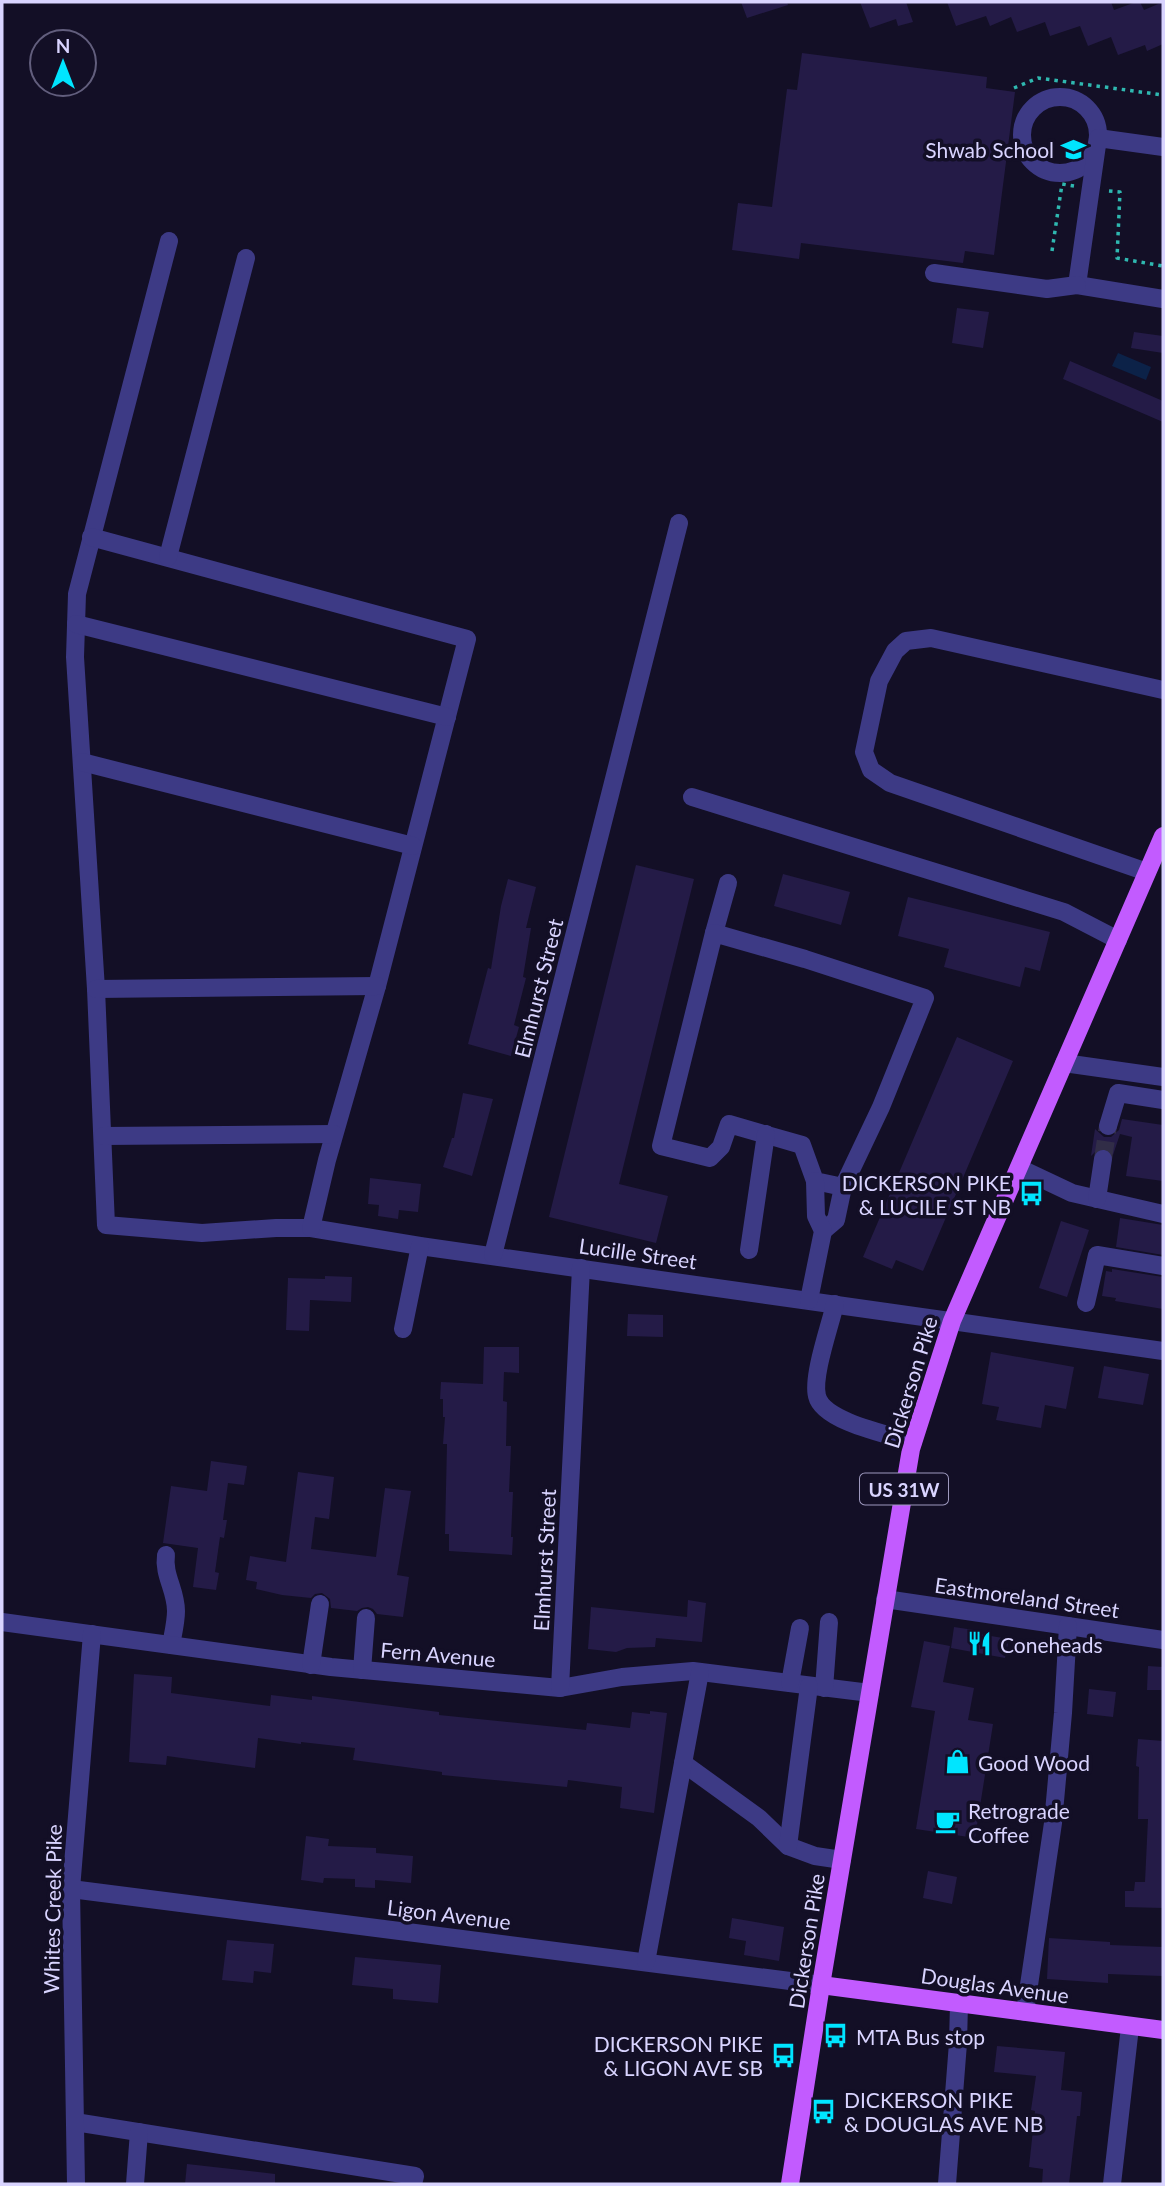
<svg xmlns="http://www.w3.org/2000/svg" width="1165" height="2186" font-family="Lato,sans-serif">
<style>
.water{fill:#0c2248}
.building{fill:#241b47}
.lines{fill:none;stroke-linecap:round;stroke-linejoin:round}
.minor-tunnel{stroke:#312d47;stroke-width:18;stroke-dasharray:18 9;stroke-linecap:butt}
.path{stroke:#2fb8b0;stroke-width:3.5;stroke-dasharray:3.5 5;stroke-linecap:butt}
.minor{stroke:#3d3a85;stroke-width:18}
.major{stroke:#c25bff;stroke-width:18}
.labels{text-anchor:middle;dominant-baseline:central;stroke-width:7;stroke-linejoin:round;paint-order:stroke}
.shield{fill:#130f26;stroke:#9e99be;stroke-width:2}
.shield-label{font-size:19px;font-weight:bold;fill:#d9d4ff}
.poi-label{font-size:21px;fill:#d9d4ff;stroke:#130f26;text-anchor:start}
.street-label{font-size:21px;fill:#d9d4ff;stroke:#130f26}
</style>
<rect width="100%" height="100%" fill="#130f26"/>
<polygon class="water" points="1118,353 1151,367 1146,380 1112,366"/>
<g class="building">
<polygon points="741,2 787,2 788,5 747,18"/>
<polygon points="860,2 906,2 913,22 898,26 896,19 870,28"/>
<polygon points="947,2 1111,2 1114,10 1136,2 1140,2 1144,10 1163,2 1163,44 1147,51 1145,45 1118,55 1111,37 1088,46 1080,26 1050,36 1045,22 1017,32 1011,17 990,26 986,16 956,26"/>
<polygon points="802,53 987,77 986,88 1015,92 994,255 965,251 963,263 801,243 799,259 732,250 738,203 772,207 787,89 797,90"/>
<polygon points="957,308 989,312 983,348 952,343"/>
<polygon points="1134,332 1163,336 1163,353 1131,348"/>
<polygon points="1070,361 1163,401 1163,422 1063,379"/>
<polygon points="636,865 694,879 619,1184 668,1196 656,1243 549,1217"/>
<polygon points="783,874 850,892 841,925 774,906"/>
<polygon points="508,879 536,887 526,928 531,928 523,977 526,978 514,1025 519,1027 511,1056 468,1044 488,968 491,969 501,906"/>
<polygon points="908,897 1050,932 1040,971 1025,967 1020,987 944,967 949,949 898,936"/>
<polygon points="957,1037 1013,1061 923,1271 896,1260 892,1269 863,1257"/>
<polygon points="463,1093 493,1099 472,1176 443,1167 452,1138 454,1138"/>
<polygon points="1122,1119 1163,1125 1163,1181 1126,1176 1132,1137 1120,1134 1113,1155 1110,1150 1104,1148 1098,1149 1091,1156 1095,1129 1104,1137 1111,1137 1119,1130"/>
<polygon points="370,1178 421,1184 418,1212 399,1210 398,1219 378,1216 379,1205 368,1204"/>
<polygon points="1120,1218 1163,1225 1163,1255 1116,1247"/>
<polygon points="1061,1221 1089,1230 1067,1297 1039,1288"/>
<polygon points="1112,1269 1163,1277 1163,1309 1115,1301 1116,1298 1102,1296 1106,1271 1112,1272"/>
<polygon points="325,1276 352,1277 351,1302 310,1300 309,1331 286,1330 288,1278 325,1279"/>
<polygon points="628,1314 663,1315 663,1337 627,1336"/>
<polygon points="484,1347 519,1347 519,1373 504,1372 503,1401 507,1402 506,1446 511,1446 509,1492 513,1492 511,1537 513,1537 512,1555 449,1551 449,1534 445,1534 447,1444 443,1444 445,1417 443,1417 443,1399 440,1399 441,1382 483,1384"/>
<polygon points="991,1352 1074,1367 1066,1409 1045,1405 1041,1428 996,1420 999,1407 982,1404"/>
<polygon points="1104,1366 1149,1374 1143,1405 1098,1398"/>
<polygon points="211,1461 247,1466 244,1485 228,1483 223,1520 227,1520 224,1538 220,1537 215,1572 219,1573 216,1590 193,1587 198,1548 163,1543 171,1486 207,1491"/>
<polygon points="298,1472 334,1477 329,1519 315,1517 311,1549 376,1557 385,1488 411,1491 397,1575 409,1577 403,1617 377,1614 373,1609 368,1607 362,1608 357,1611 331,1608 330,1599 322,1593 315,1594 311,1598 282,1595 256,1589 257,1582 246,1580 250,1556 286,1562"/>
<polygon points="688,1600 706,1603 702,1642 656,1638 655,1647 627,1648 616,1652 588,1649 591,1607 687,1617"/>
<polygon points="954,1627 974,1630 973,1633 1009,1639 1005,1658 951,1648"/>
<polygon points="924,1641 950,1646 943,1682 974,1688 968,1720 993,1724 975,1838 916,1829 935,1711 911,1707"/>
<polygon points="1148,1666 1163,1667 1163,1690 1147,1690"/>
<polygon points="134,1674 172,1677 171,1693 270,1706 271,1695 312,1700 312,1696 439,1712 439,1715 586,1730 587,1723 630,1728 632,1712 650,1714 650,1711 667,1713 654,1813 620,1808 622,1787 568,1780 567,1787 442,1775 442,1772 353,1760 355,1748 301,1742 301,1744 258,1738 255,1768 167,1756 166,1765 129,1762"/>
<polygon points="1089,1689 1116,1692 1113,1717 1087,1714"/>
<polygon points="1138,1739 1163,1741 1163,1908 1125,1907 1125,1891 1134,1891 1135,1882 1145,1882 1148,1819 1138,1819 1139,1767 1136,1766"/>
<polygon points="306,1836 329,1839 328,1846 376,1848 376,1853 413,1856 411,1883 375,1880 375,1888 355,1887 355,1879 324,1878 323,1883 301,1880"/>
<polygon points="928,1871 957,1877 952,1904 923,1898"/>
<polygon points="732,1918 784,1927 779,1961 744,1955 746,1941 729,1938"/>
<polygon points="1049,1938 1110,1942 1110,1945 1163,1947 1162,1976 1108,1974 1108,1983 1047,1979"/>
<polygon points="227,1940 274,1944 271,1973 254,1971 253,1983 222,1980"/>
<polygon points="355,1957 441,1965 438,2003 393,1999 393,1989 352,1985"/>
<polygon points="997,2046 1065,2052 1061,2090 1082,2092 1080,2116 1077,2116 1069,2184 1042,2184 1043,2169 1029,2167 1035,2111 1031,2110 1036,2076 994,2072"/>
<polygon points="187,2164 275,2174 275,2184 185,2184"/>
</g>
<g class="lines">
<polyline class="minor-tunnel" points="1103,1159 1108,1126"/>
<g class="path">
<polyline points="1014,88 1038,78 1163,95"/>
<polyline points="1109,191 1120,192 1117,258 1163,266"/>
<polyline points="1052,251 1062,184 1074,186"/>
</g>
<g class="minor">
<circle cx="1060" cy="135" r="38"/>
<polyline points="1163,147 1098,138 1077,285 1163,299"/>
<polyline points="169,241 77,594 75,657 96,989 106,1225 202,1233 276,1228 311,1228 420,1246 1163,1351"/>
<polyline points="934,273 1047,289 1077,285"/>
<polyline points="91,537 467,639 377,986 327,1160 311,1228"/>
<polyline points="168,557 246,258"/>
<polyline points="76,624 447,717"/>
<polyline points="82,762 413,846"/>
<polyline points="692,797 1064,912 1118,940"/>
<polyline points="1147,872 890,783 871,770 864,752 879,681 895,651 906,641 931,638 1163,690"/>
<polyline points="714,933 728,883"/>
<polyline points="96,989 377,986"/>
<polyline points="1064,1063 1163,1077"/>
<polyline points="1108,1126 1118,1093 1163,1100"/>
<polyline points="103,1136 334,1134"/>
<polyline points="1019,1168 1072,1193 1163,1214"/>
<polyline points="1097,1199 1103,1159"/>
<polyline points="823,1231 836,1220 843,1187 881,1107 925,998 805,959 714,933 661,1146 710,1158 721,1147 729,1124 802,1145 815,1181 843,1187"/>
<polyline points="749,1250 766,1134"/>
<polyline points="493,1255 679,523"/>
<polyline points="809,1300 823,1231 816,1216 815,1181"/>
<polyline points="1086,1303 1097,1255 1163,1266"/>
<path d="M835 1304C830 1326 812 1376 817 1396 823 1422 891 1435 913 1442"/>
<polyline points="403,1329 420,1246"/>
<path d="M166 1555C163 1575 176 1590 176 1611 176 1622 173 1634 171 1645"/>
<polyline points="885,1599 1163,1640"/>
<polyline points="2,1622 331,1667 560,1688 622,1677 693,1671 870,1693"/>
<polyline points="311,1665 320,1604"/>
<polyline points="362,1670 366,1618"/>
<polyline points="790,1683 800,1628"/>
<polyline points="560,1688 581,1268"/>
<polyline points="824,1688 829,1622"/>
<polyline points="683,1763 759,1818 788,1846 815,1856 842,1860"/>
<polyline points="788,1846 809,1686"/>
<polyline points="71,1889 821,1985"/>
<polyline points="646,1962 700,1672"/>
<polyline points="1025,2012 1053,1823 1063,1713 1068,1626"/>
<polyline points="75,2122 415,2176 413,2184"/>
<polyline points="76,2184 71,1889 92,1634"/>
<polyline points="135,2184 139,2132"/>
<polyline points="947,2184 958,2043 959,2004"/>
<polyline points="1112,2184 1130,2027"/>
</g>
<g class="major">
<polyline points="821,1985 1163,2030"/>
<polyline points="790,2184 821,1985 911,1449 952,1321 1163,836"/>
</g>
</g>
<defs>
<symbol id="school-bare" viewBox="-9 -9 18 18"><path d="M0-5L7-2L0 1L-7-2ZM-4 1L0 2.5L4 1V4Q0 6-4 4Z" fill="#00e5ff" stroke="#130f26" stroke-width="2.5" paint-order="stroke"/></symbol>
<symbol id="bus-bare" viewBox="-9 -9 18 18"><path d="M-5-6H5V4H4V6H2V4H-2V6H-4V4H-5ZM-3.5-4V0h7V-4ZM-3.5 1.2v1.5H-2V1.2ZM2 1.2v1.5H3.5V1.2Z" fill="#00e5ff" stroke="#130f26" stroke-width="2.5" paint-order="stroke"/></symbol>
<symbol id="restaurant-bare" viewBox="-9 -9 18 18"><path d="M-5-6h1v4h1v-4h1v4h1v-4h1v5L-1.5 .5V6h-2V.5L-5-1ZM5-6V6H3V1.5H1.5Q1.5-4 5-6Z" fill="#00e5ff" stroke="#130f26" stroke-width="2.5" paint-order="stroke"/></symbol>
<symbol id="shop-bare" viewBox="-9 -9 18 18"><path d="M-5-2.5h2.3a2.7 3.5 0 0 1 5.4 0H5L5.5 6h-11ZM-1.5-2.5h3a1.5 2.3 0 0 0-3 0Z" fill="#00e5ff" stroke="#130f26" stroke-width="2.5" paint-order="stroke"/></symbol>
<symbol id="cafe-bare" viewBox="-9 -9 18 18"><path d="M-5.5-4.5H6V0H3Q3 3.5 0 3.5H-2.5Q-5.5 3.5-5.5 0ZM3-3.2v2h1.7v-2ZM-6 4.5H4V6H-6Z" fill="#00e5ff" stroke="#130f26" stroke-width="2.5" paint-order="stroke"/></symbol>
</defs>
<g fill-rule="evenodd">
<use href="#school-bare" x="1056" y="132" width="35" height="35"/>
<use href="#bus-bare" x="1014" y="1176" width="35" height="35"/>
<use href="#restaurant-bare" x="962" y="1626" width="35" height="35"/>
<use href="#shop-bare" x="940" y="1744" width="35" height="35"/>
<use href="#cafe-bare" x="930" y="1804" width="35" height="35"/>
<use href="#bus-bare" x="818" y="2018" width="35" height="35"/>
<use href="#bus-bare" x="766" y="2038" width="35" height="35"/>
<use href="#bus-bare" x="806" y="2094" width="35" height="35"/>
</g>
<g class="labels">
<rect class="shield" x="860" y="1473.5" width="88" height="31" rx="5"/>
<g class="shield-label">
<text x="904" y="1489">US 31W</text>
</g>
<g class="poi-label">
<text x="1054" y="149" text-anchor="end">Shwab School</text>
<text x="1011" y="1182" text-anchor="end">DICKERSON PIKE<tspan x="1011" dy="24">&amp; LUCILE ST NB</tspan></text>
<text x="1000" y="1644">Coneheads</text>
<text x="978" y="1762">Good Wood</text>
<text x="968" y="1810">Retrograde<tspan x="968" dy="24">Coffee</tspan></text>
<text x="856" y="2036">MTA Bus stop</text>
<text x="763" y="2043" text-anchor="end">DICKERSON PIKE<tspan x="763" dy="24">&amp; LIGON AVE SB</tspan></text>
<text x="844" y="2099">DICKERSON PIKE<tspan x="844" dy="24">&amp; DOUGLAS AVE NB</tspan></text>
</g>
<g class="street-label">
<text transform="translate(538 988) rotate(-76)">Elmhurst Street</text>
<text transform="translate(638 1253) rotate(8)">Lucille Street</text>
<text transform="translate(910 1382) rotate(-73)">Dickerson Pike</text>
<text transform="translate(544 1560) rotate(-87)">Elmhurst Street</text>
<text transform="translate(1027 1597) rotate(8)">Eastmoreland Street</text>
<text transform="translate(438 1654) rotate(5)">Fern Avenue</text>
<text transform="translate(52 1909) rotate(-89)">Whites Creek Pike</text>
<text transform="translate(449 1914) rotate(7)">Ligon Avenue</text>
<text transform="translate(806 1941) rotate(-81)">Dickerson Pike</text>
<text transform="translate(995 1985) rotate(8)">Douglas Avenue</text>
</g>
</g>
<rect width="1165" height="2186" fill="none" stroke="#d9d4ff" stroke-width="7"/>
<g transform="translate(63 63)"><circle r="33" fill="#130f26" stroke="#625e7d" stroke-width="2"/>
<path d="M0-5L12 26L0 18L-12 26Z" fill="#00e5ff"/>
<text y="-10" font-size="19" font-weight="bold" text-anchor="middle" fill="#d9d4ff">N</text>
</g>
</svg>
